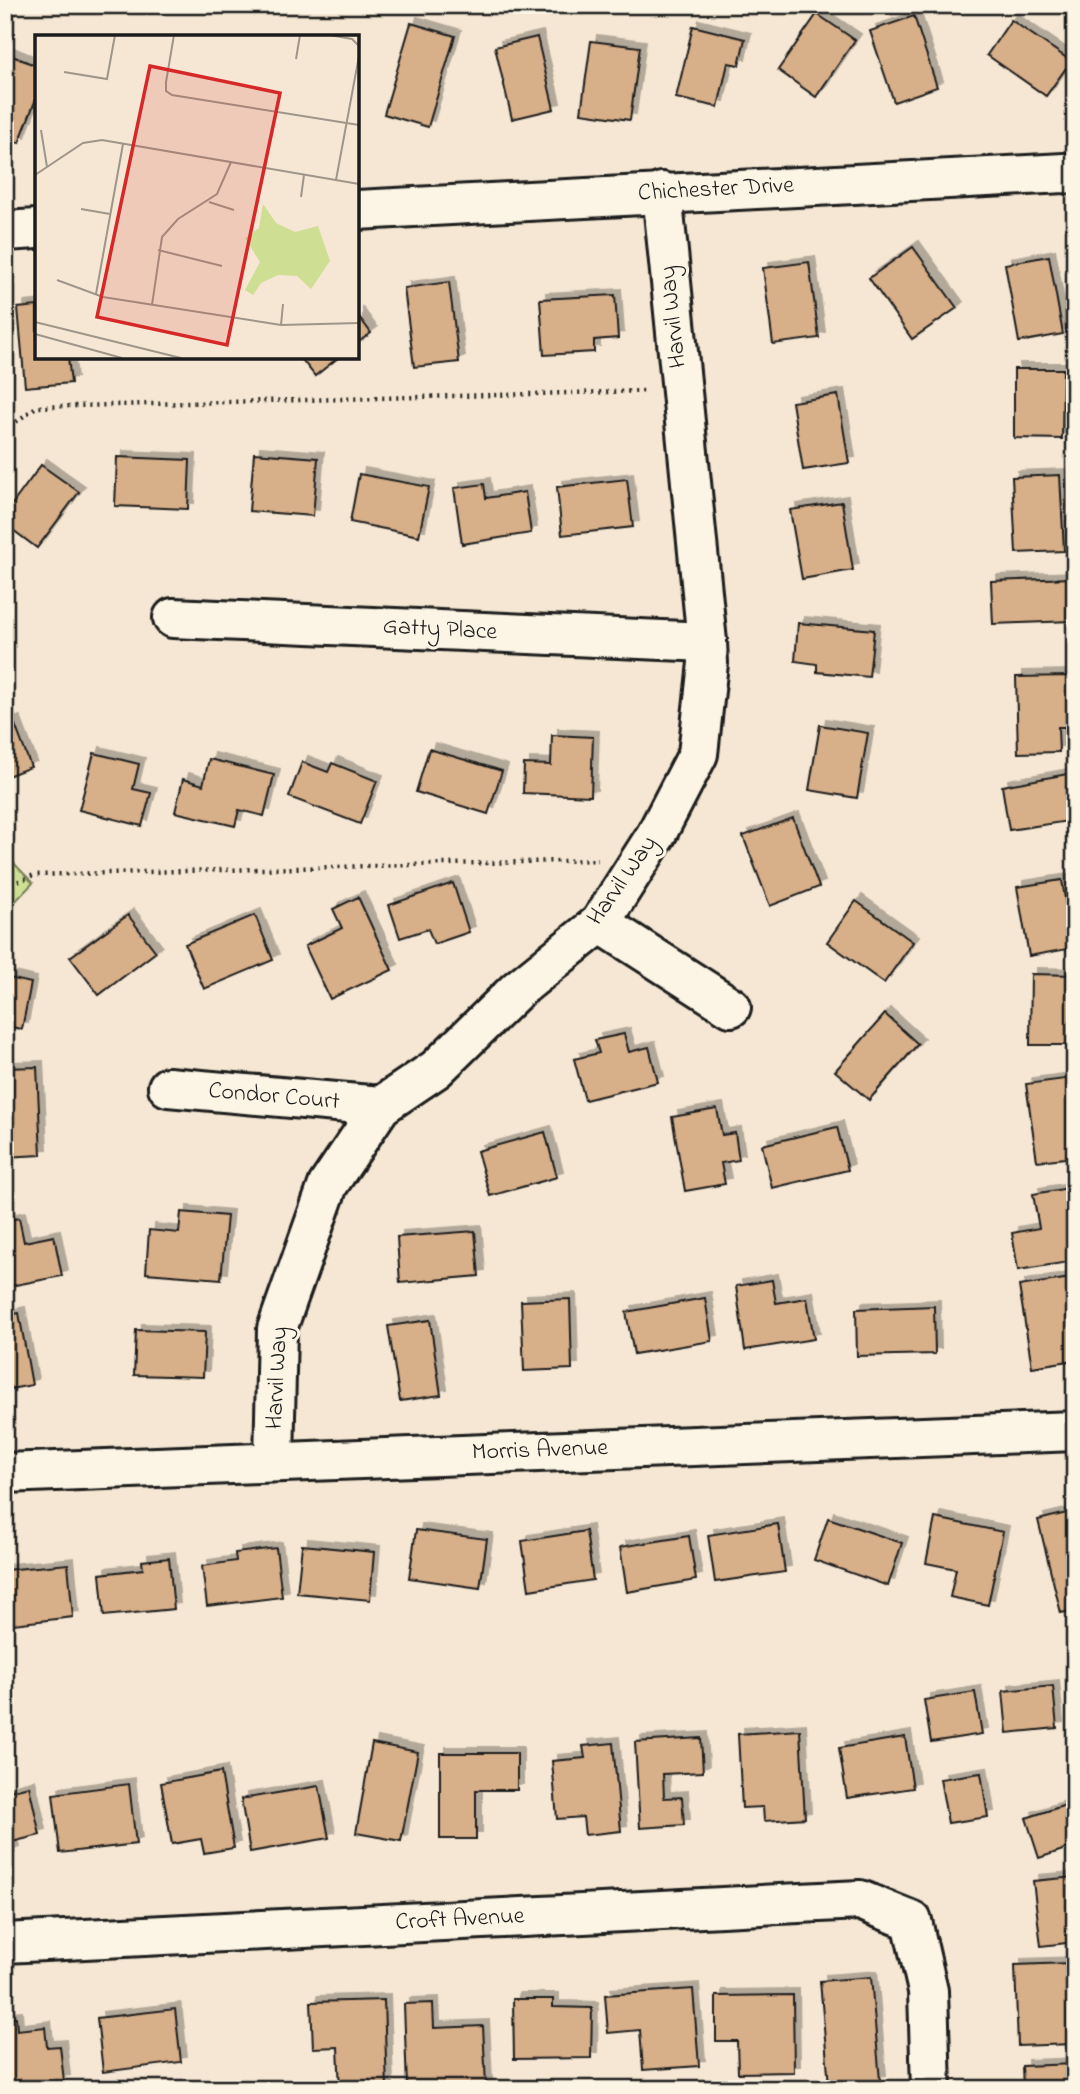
<svg xmlns="http://www.w3.org/2000/svg" width="1080" height="2094" font-family="'Indie Flower',sans-serif">
<style>
.green{fill:#cedf93;stroke:#757e58;stroke-width:2}
.building{fill:#d7af89;stroke:#1c1c1c;stroke-width:2;filter:url(#shadow)}
.lines{fill:none;stroke-linecap:round;stroke-linejoin:round}
.minor-casing{stroke:#1c1c1c;stroke-width:44}
.path{stroke:#1c1c1c;stroke-width:4.5;stroke-dasharray:2 5;stroke-linecap:butt}
.minor{stroke:#fcf5e5;stroke-width:38}
.labels{text-anchor:middle;dominant-baseline:central;stroke-width:6;stroke-linejoin:round;paint-order:stroke}
.street-label{font-size:24px;fill:#1c1c1c;stroke:#fcf5e5}
.inset-road{fill:none;stroke:#9e968a;stroke-width:2}
.view{fill:#d62828;fill-opacity:0.15;stroke:#d62828;stroke-width:3.5}
.inset-edge{fill:none;stroke:#1c1c1c;stroke-width:3.5}
</style>
<defs>
<filter id="shadow"><feDropShadow dx="6" dy="-6" stdDeviation="0" flood-color="#0004"/></filter>
</defs>
<rect width="100%" height="100%" fill="#f5e7d3"/>
<filter id="ink" filterUnits="userSpaceOnUse"><feTurbulence type="fractalNoise" baseFrequency=".0143" numOctaves="2"/><feDisplacementMap in="SourceGraphic" scale="14" xChannelSelector="R" yChannelSelector="G"/><feConvolveMatrix kernelMatrix="1 2 1 2 8 2 1 2 1" color-interpolation-filters="sRGB"/></filter>
<g filter="url(#ink)">
<polygon class="green" points="5,854 33,883 5,912"/>
<g class="building">
<polygon points="817,14 855,40 816,97 778,70"/>
<polygon points="914,16 937,87 894,102 870,31"/>
<polygon points="1011,20 1071,61 1046,96 987,55"/>
<polygon points="411,23 455,36 428,127 384,114"/>
<polygon points="693,26 745,39 739,65 728,63 718,107 676,98"/>
<polygon points="537,37 554,109 512,119 495,47"/>
<polygon points="591,41 640,47 630,120 581,113"/>
<polygon points="5,53 37,66 37,96 19,143 5,138"/>
<polygon points="913,247 957,308 912,339 869,278"/>
<polygon points="1049,256 1063,334 1019,342 1005,264"/>
<polygon points="809,262 819,338 773,344 763,268"/>
<polygon points="449,282 459,362 414,367 404,288"/>
<polygon points="615,295 618,338 594,340 594,352 544,355 540,299"/>
<polygon points="37,306 37,357 68,357 71,383 25,387 18,308"/>
<polygon points="357,314 371,333 357,343"/>
<polygon points="300,357 339,357 315,376"/>
<polygon points="1014,369 1063,369 1062,439 1014,438"/>
<polygon points="838,395 849,463 803,470 792,402"/>
<polygon points="254,453 318,458 313,516 249,511"/>
<polygon points="117,457 190,460 188,509 115,506"/>
<polygon points="41,465 79,492 37,548 5,524 5,514"/>
<polygon points="359,474 429,487 419,536 350,522"/>
<polygon points="1060,475 1064,551 1016,553 1012,477"/>
<polygon points="627,479 633,527 562,535 557,487"/>
<polygon points="484,484 486,498 525,492 531,533 462,544 454,488"/>
<polygon points="842,502 853,570 802,579 790,510"/>
<polygon points="1071,578 1072,621 993,624 991,581"/>
<polygon points="798,623 874,630 869,677 817,672 817,664 795,661"/>
<polygon points="1068,676 1069,727 1058,727 1059,752 1018,753 1016,677"/>
<polygon points="14,722 31,767 5,777 5,725"/>
<polygon points="820,725 868,733 857,798 809,790"/>
<polygon points="552,735 593,737 591,796 523,793 524,764 551,765"/>
<polygon points="429,749 502,771 488,814 416,792"/>
<polygon points="94,753 139,764 133,789 151,793 142,826 79,810"/>
<polygon points="209,759 274,775 264,816 239,810 235,826 175,812 183,779 203,785"/>
<polygon points="302,762 328,772 332,763 377,781 360,824 289,797"/>
<polygon points="1073,773 1075,820 1009,830 1002,786"/>
<polygon points="793,818 819,887 770,906 743,836"/>
<polygon points="1062,880 1073,948 1029,956 1017,887"/>
<polygon points="453,883 469,932 434,944 428,929 400,938 389,905"/>
<polygon points="358,897 392,970 330,999 305,946 342,928 333,909"/>
<polygon points="856,901 913,942 884,983 827,942"/>
<polygon points="128,915 156,952 99,995 70,957"/>
<polygon points="255,915 273,960 204,989 185,944"/>
<polygon points="1031,974 1075,975 1075,1045 1030,1045"/>
<polygon points="5,977 31,983 22,1029 5,1026"/>
<polygon points="885,1014 918,1044 869,1100 835,1071"/>
<polygon points="624,1034 629,1052 649,1047 658,1082 585,1100 574,1059 599,1053 595,1040"/>
<polygon points="37,1067 41,1155 5,1157 5,1068"/>
<polygon points="1072,1078 1075,1100 1075,1157 1037,1161 1026,1084"/>
<polygon points="717,1109 722,1135 735,1133 739,1160 721,1163 725,1184 685,1191 672,1117"/>
<polygon points="837,1127 848,1170 772,1188 762,1145"/>
<polygon points="545,1132 557,1177 490,1196 477,1151"/>
<polygon points="1075,1187 1075,1261 1018,1270 1012,1233 1039,1228 1033,1194"/>
<polygon points="181,1212 227,1216 221,1279 146,1273 149,1230 179,1233"/>
<polygon points="19,1218 24,1242 54,1236 62,1276 5,1287 5,1221"/>
<polygon points="475,1231 479,1276 400,1283 397,1237"/>
<polygon points="1071,1278 1075,1305 1075,1360 1032,1367 1019,1286"/>
<polygon points="772,1280 776,1303 807,1298 814,1339 745,1350 736,1286"/>
<polygon points="705,1298 712,1341 634,1354 626,1312"/>
<polygon points="570,1299 572,1369 524,1371 521,1301"/>
<polygon points="934,1306 935,1354 857,1356 856,1309"/>
<polygon points="19,1313 32,1385 5,1390 5,1316"/>
<polygon points="430,1320 441,1395 400,1401 388,1326"/>
<polygon points="136,1330 205,1332 203,1377 134,1375"/>
<polygon points="1075,1511 1075,1610 1061,1613 1038,1520"/>
<polygon points="828,1518 902,1543 888,1586 814,1560"/>
<polygon points="935,1518 1003,1532 988,1605 950,1597 956,1569 926,1563"/>
<polygon points="778,1524 785,1572 715,1582 708,1535"/>
<polygon points="416,1530 487,1539 480,1588 409,1578"/>
<polygon points="586,1531 593,1580 529,1590 522,1541"/>
<polygon points="689,1536 696,1580 627,1592 620,1547"/>
<polygon points="302,1545 374,1552 370,1600 297,1593"/>
<polygon points="276,1548 282,1597 207,1606 202,1566 236,1561 235,1553"/>
<polygon points="169,1558 174,1609 104,1616 100,1574 143,1569 142,1561"/>
<polygon points="68,1564 73,1617 5,1625 5,1570"/>
<polygon points="1053,1686 1057,1728 1007,1733 1003,1691"/>
<polygon points="975,1692 982,1734 931,1742 924,1700"/>
<polygon points="800,1730 805,1818 764,1821 763,1807 742,1808 738,1734"/>
<polygon points="905,1737 913,1788 847,1798 839,1748"/>
<polygon points="701,1738 703,1772 663,1774 664,1798 682,1797 684,1825 640,1828 635,1742"/>
<polygon points="372,1743 418,1752 401,1841 356,1833"/>
<polygon points="613,1743 621,1831 585,1835 583,1817 557,1819 552,1761 585,1758 583,1746"/>
<polygon points="440,1753 517,1753 517,1790 476,1790 476,1839 440,1839"/>
<polygon points="221,1772 234,1848 204,1853 201,1839 172,1844 161,1783"/>
<polygon points="981,1773 988,1817 948,1823 940,1779"/>
<polygon points="129,1784 136,1844 60,1853 53,1794"/>
<polygon points="29,1786 40,1835 12,1842 14,1853 5,1856 5,1792"/>
<polygon points="319,1786 329,1838 250,1852 241,1799"/>
<polygon points="1075,1802 1075,1846 1039,1858 1026,1818"/>
<polygon points="1075,1877 1075,1942 1041,1946 1033,1881"/>
<polygon points="1070,1963 1073,2044 1018,2046 1015,1965"/>
<polygon points="871,1977 880,2081 829,2085 820,1981"/>
<polygon points="693,1989 699,2066 643,2070 640,2030 608,2033 605,1995"/>
<polygon points="793,1995 794,2072 738,2073 737,2041 716,2041 716,1996"/>
<polygon points="513,1999 553,1999 553,2007 592,2008 591,2058 514,2059"/>
<polygon points="384,2000 387,2089 340,2089 338,2047 313,2048 311,2002"/>
<polygon points="433,2003 434,2028 483,2026 486,2085 407,2088 404,2004"/>
<polygon points="175,2009 181,2062 103,2072 97,2018"/>
<polygon points="16,2017 17,2030 45,2027 47,2047 60,2046 64,2081 5,2087 5,2018"/>
<polygon points="1075,2064 1075,2089 1023,2089 1022,2066"/>
</g>
<g class="lines">
<defs>
<g id="minor">
<polyline points="357,210 1064,173 1075,174"/>
<polyline points="5,231 37,229"/>
<polyline points="173,618 707,642"/>
<polyline points="600,923 731,1007"/>
<polyline points="168,1087 381,1106"/>
<polyline points="274,1461 277,1329 328,1185 381,1106 436,1069 517,990 600,923 656,835 698,754 708,663 707,642 662,192"/>
<polyline points="5,1473 1075,1431"/>
<polyline points="5,1943 860,1900 912,1921 928,1991 931,2089"/>
</g>
</defs>
<use href="#minor" class="minor-casing"/>
<g class="path">
<polyline points="5,430 36,407 646,391"/>
<polyline points="5,887 34,875 598,860"/>
</g>
<use href="#minor" class="minor"/>
</g>
</g>
<g class="labels">
<g class="street-label">
<text transform="translate(716 190) rotate(-3)">Chichester Drive</text>
<text transform="translate(674 317) rotate(-96)">Harvil Way</text>
<text transform="translate(440 630) rotate(3)">Gatty Place</text>
<text transform="translate(623 881) rotate(-55)">Harvil Way</text>
<text transform="translate(274 1097) rotate(5)">Condor Court</text>
<text transform="translate(278 1378) rotate(-87)">Harvil Way</text>
<text transform="translate(540 1451) rotate(-2)">Morris Avenue</text>
<text transform="translate(460 1920) rotate(-3)">Croft Avenue</text>
</g>
</g>
<g transform="translate(35 35)">
<rect width="324" height="324" fill="#f5e7d3"/>
<path d="M228 169 241 188 260 197 283 191 295 226 276 254 262 241 243 240 226 248 218 260 210 255 225 227 210 203 224 193Z" fill="#cedf93"/>
<path class="inset-road" d="M139 0 131 47V56L137 60 324 90M294 0 317 4 324 11M261 24 265 0M29 37 72 44 80 0M6 95 12 132M0 140 48 108 67 105 324 149M301 145 324 21M266 162 269 140M174 167 199 175M46 174 75 179M123 215 187 231M22 245 68 262 246 290 324 288M61 259 88 109M117 270 127 202 143 184 182 159 196 127M0 287 146 323M246 290 248 269M0 299 87 323"/>
<path class="view" d="M115 31 245 58 192 310 62 282Z"/>
<rect width="324" height="324" class="inset-edge"/>
</g>
<rect width="1080" height="2094" fill="none" stroke="#fcf5e5" stroke-width="28"/>
<rect x="14" y="14" width="1052" height="2066" fill="none" stroke="#1c1c1c" stroke-width="2.5" filter="url(#ink)"/>
</svg>
